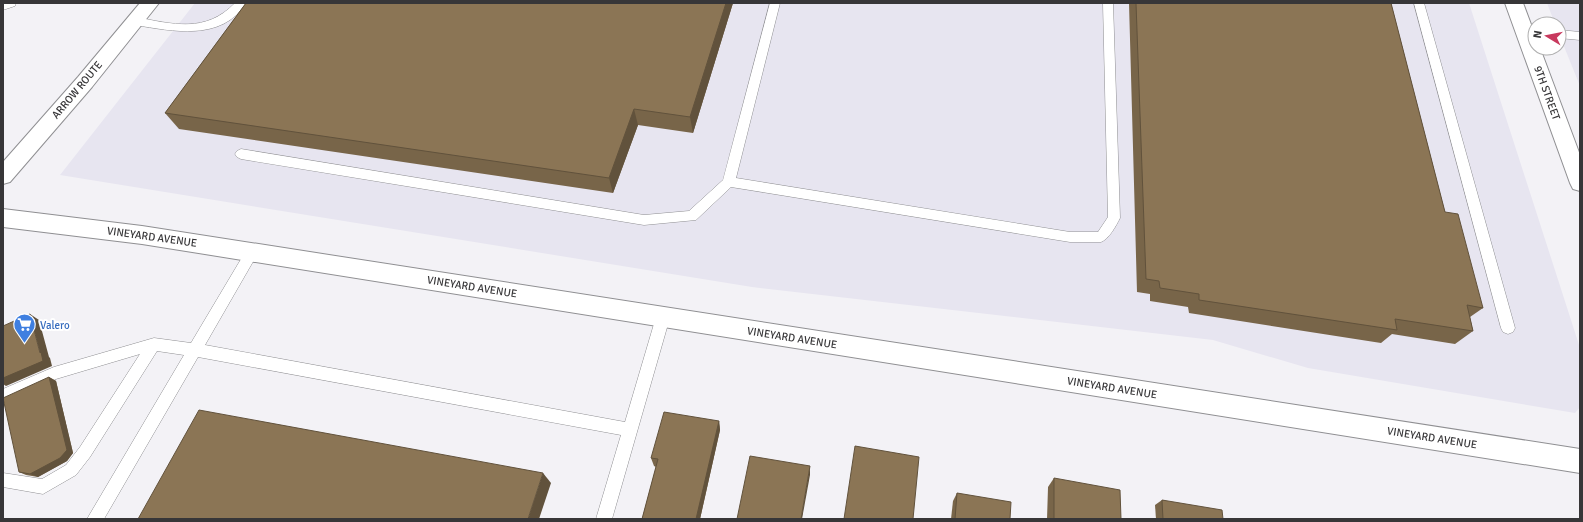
<svg xmlns="http://www.w3.org/2000/svg" width="1583" height="522" font-family="Signika,sans-serif">
<style>
.built{fill:#e7e5f0}
.lines{fill:none;stroke-linecap:round;stroke-linejoin:round}
.service-casing{stroke:#8f8f92;stroke-width:1}
.tertiary-casing{stroke:#8f8f92;stroke-width:2}
.secondary-casing{stroke:#8f8f92;stroke-width:2}
.primary-casing{stroke:#8f8f92;stroke-width:2}
.service{fill:#fff;fill-rule:evenodd}
.tertiary{fill:#fff;fill-rule:evenodd}
.secondary{fill:#fff;fill-rule:evenodd}
.primary{fill:#fff;fill-rule:evenodd}
.wall{fill:#786549}
.shaded-wall{fill:#61523c}
.building{fill:#8b7555;stroke:#61523c}
.labels{text-anchor:middle;dominant-baseline:central;stroke-width:4;stroke-linejoin:round;paint-order:stroke}
.street-label{font-size:11px;fill:#373638;stroke:#fff}
.shop-label{font-size:11px;fill:#366cbe;stroke:#fff;text-anchor:start}
</style>
<rect width="100%" height="100%" fill="#f3f2f6"/>
<g class="built">
<polygon points="195,3 1469,3 1580,348 1580,407 1575,413 1308,368 1213,340 752,287 60,175"/>
<polygon points="1547,3 1580,3 1580,86 1559,34 1559,24 1555,24"/>
</g>
<g class="lines">
<defs>
<g id="service">
<polygon points="3,3 16,3 15,6 3,10"/>
<path d="M235 3H246C222 42 172 31 135 25L131 24 130 21 131 18 135 17C173 24 205 34 235 3Z"/>
<path d="M770 3H780L736 178 1070 232H1098L1108 217 1103 3H1113L1120 218C1116 226 1109 239 1101 242H1070L731 187 696 220 644 225 241 159 237 157 235 154 237 151 241 149 644 215 689 211 723 180Z"/>
<polygon points="1414,3 1424,3 1515,328 1513,332 1508,334 1503,332 1501,328"/>
<polygon points="1559,30 1580,32 1580,40 1559,38"/>
<polygon points="252,248 257,249 258,253 205,345 625,422 656,317 658,313 663,311 668,313 670,317 612,519 596,519 621,435 198,357 104,519 87,519 184,355 157,351 90,457 76,475 43,494 3,487 3,473 42,479 66,465 80,447 140,354 56,379 3,403 3,389 54,367 154,338 191,343 247,249"/>
</g>
<polygon id="tertiary" points="1505,3 1523,3 1535,35 1535,48 1540,48 1580,155 1580,191 1573,189 1570,183"/>
<polygon id="secondary" points="140,3 159,3 92,87 10,182 3,184 3,162 78,77"/>
<polygon id="primary" points="3,209 142,226 1580,449 1580,473 142,244 3,227"/>
</defs>
<use href="#service" class="service-casing"/>
<use href="#tertiary" class="tertiary-casing"/>
<use href="#secondary" class="secondary-casing"/>
<use href="#primary" class="primary-casing"/>
<use href="#service" class="service"/>
<use href="#tertiary" class="tertiary"/>
<use href="#secondary" class="secondary"/>
<use href="#primary" class="primary"/>
</g>
<g class="wall">
<polygon points="246,3 733,3 693,133 638,125 613,193 179,129 165,113"/>
<polygon points="1129,3 1391,3 1445,212 1483,308 1470,317 1473,331 1455,344 1392,334 1381,343 1189,313 1188,307 1150,301 1150,294 1137,292"/>
<polygon points="49,377 56,381 73,453 67,461 38,477 26,475 19,472"/>
<polygon points="719,421 720,430 700,519 642,519 656,467 654,466 651,458"/>
<polygon points="1054,478 1121,519 1047,519 1048,487"/>
<polygon points="957,493 1010,519 951,519 953,501"/>
<polygon points="1162,500 1223,519 1156,519 1155,505"/>
</g>
<g class="shaded-wall">
<polygon points="726,3 733,3 693,133 690,117"/>
<polygon points="634,109 638,125 613,193 609,178"/>
<polygon points="30,314 39,320 49,357 50,358 52,366 6,386 3,384 3,378 40,353"/>
<polygon points="49,377 56,381 73,453 67,461 38,477 30,474"/>
<polygon points="719,421 720,430 700,519 696,519"/>
<polygon points="810,466 810,475 802,519 801,519"/>
<polygon points="543,473 551,483 539,519 528,519"/>
</g>
<g class="building">
<polygon points="246,3 726,3 690,117 634,109 609,178 165,113"/>
<polygon points="1136,3 1391,3 1445,212 1458,214 1483,308 1467,305 1473,331 1395,319 1397,330 1199,300 1199,294 1160,288 1159,281 1146,279"/>
<polygon points="30,314 40,353 41,352 43,361 3,378 3,326"/>
<polygon points="49,377 67,450 60,458 30,474 19,472 3,398"/>
<polygon points="199,410 543,473 528,519 138,519"/>
<polygon points="664,412 719,421 696,519 642,519 658,459 651,458"/>
<polygon points="855,446 919,457 913,519 844,519"/>
<polygon points="750,456 810,466 801,519 737,519"/>
<polygon points="1054,478 1120,490 1121,519 1054,519"/>
<polygon points="957,493 1011,502 1010,519 955,519"/>
<polygon points="1162,500 1222,510 1223,519 1163,519"/>
</g>
<defs>
<symbol id="supermarket-pin" viewBox="-11 -11 22 30"><path d="M0 17L-7.5 6A9.5 9.5 0 1 1 7.5 6Z" fill="#3f7fe0" stroke="#fff"/><path d="M-6-5.5h2.5l.6 2H6L4.5 2H-2.5L-4.4-4H-6ZM-1.5 3.2a1.3 1.3 0 1 0 .1 0ZM3 3.2a1.3 1.3 0 1 0 .1 0Z" fill="#fff"/></symbol>
</defs>
<g fill-rule="evenodd">
<use href="#supermarket-pin" x="12" y="312" width="25" height="34"/>
</g>
<g class="labels">
<g class="street-label">
<text transform="translate(77 90) rotate(-50)">ARROW ROUTE</text>
<text transform="translate(1547 93) rotate(70)">9TH STREET</text>
<text transform="translate(152 237) rotate(8)">VINEYARD AVENUE</text>
<text transform="translate(472 287) rotate(9)">VINEYARD AVENUE</text>
<text transform="translate(792 338) rotate(9)">VINEYARD AVENUE</text>
<text transform="translate(1112 388) rotate(9)">VINEYARD AVENUE</text>
<text transform="translate(1432 438) rotate(9)">VINEYARD AVENUE</text>
</g>
<g class="shop-label">
<text x="40" y="325">Valero</text>
</g>
</g>
<rect width="1583" height="522" fill="none" stroke="#373638" stroke-width="8"/>
<g transform="translate(1547 36) rotate(280)"><circle r="19" fill="#ffffff" stroke="#afafaf"/>
<path d="M0-3L7 15L0 10L-7 15Z" fill="#c8395e"/>
<text y="-6" font-size="11" font-weight="bold" text-anchor="middle" fill="#373638">N</text>
</g>
</svg>
